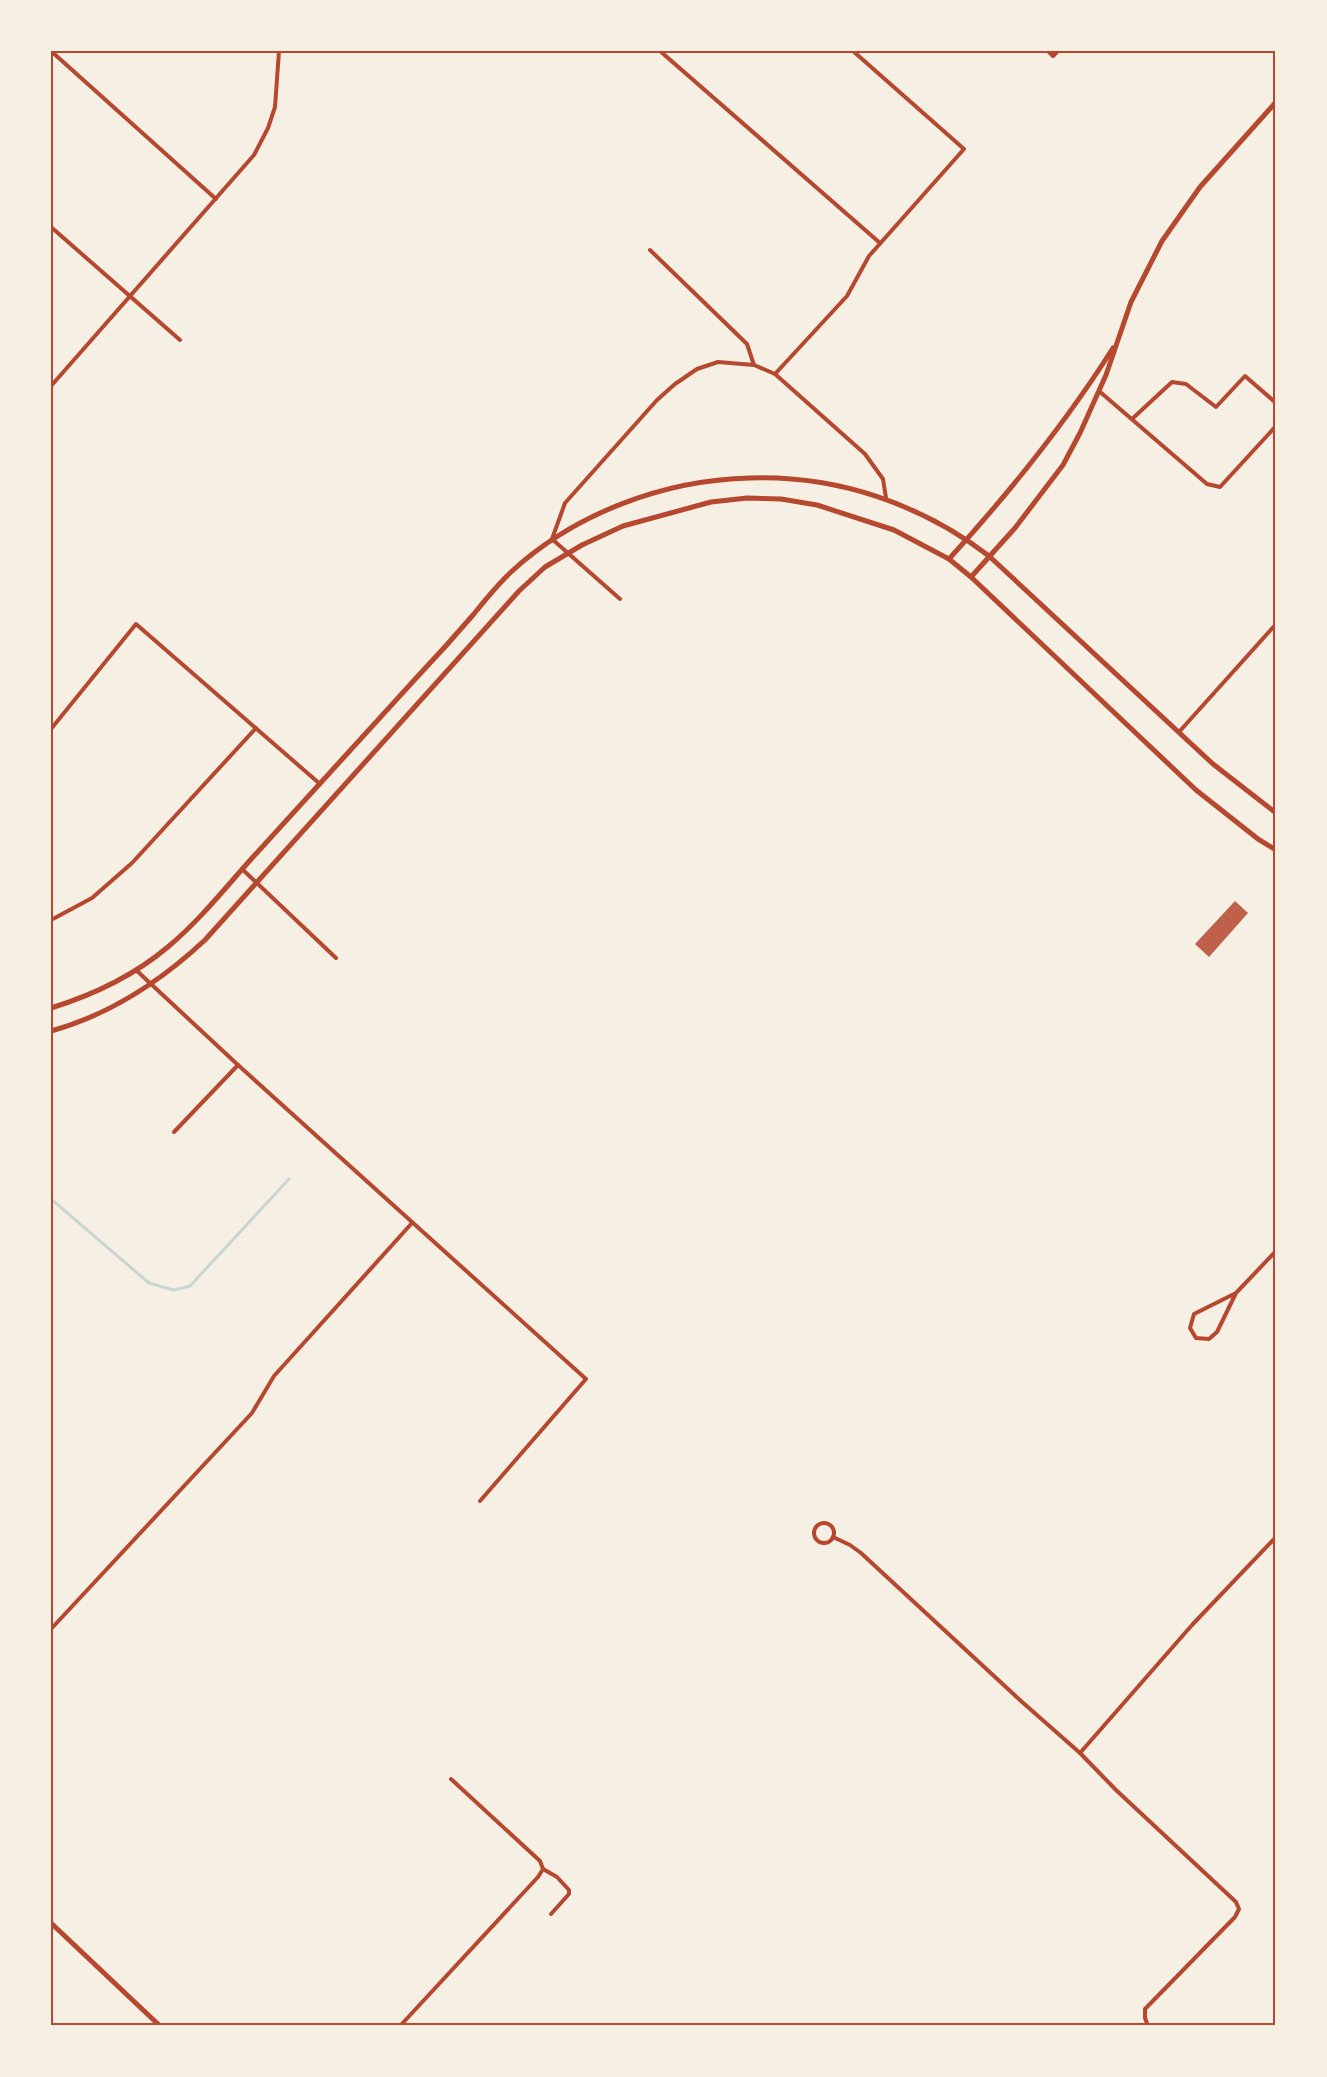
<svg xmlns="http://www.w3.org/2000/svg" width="1327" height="2077" font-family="Jost,sans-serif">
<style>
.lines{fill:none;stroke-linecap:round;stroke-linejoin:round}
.stream{stroke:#c9d6d2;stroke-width:3}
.building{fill:#bf614a}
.minor{stroke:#b5482f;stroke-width:4}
.tertiary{stroke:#b5482f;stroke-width:5}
.secondary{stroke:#b5482f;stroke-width:5}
.neatline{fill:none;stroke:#b5482f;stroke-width:2}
</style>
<rect width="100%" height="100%" fill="#f6efe4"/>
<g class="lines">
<polyline class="stream" points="51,1199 149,1283 174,1290 190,1286 289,1179"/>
</g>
<polygon class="building" points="1235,901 1248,913 1209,957 1195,944"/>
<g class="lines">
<g class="minor">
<polyline points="51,51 216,199"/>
<polyline points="660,51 880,243"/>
<polyline points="1048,51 1053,56 1058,51"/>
<polyline points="51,227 180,340"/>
<polyline points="650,250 747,344 754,365"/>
<polyline points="775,374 847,296 869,256 964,149 853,51"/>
<polyline points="51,386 254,155 268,128 275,107 279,51"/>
<polyline points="1099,391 1207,484 1220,487 1276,426"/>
<polyline points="1132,419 1172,382 1186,384 1216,407 1245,376 1276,403"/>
<polyline points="620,599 552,539 565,503 657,400 675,384 697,369 718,362 754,365 775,374 865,454 883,479 886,498"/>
<polyline points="51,729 136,624 320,784"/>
<polyline points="1179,732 1276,624"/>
<polyline points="242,869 336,958"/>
<polyline points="51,920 92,898 132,863 256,728"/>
<polyline points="136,970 238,1065 586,1379 480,1501"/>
<polyline points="174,1132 238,1065"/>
<polyline points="1236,1293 1194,1314 1190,1328 1196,1338 1209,1339 1217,1332 1236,1293 1276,1251"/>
<circle cx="824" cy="1533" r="10"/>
<polyline points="833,1537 850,1545 861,1553 1021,1701 1080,1753 1116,1790 1236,1902 1239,1909 1235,1917 1145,2009 1145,2018 1148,2026"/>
<polyline points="51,1629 252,1413 274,1376 412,1223"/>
<polyline points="1080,1753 1192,1625 1276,1537"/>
<polyline points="543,1869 557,1877 569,1890 569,1894 551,1914"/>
<polyline points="400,2026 538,1877 543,1869 540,1861 451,1779"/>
</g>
<polyline class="tertiary" points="51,1923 160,2026"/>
<g class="secondary">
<path d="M949 559C1009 493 1065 424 1113 348"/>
<polyline points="971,577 1015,528 1063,465 1080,433 1106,375 1131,302 1162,241 1200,187 1276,102"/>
<path d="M51 1008C93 995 135 975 169 946 200 920 226 887 253 857 308 797 363 736 418 676 437 656 455 636 473 615 485 600 497 585 511 572 575 513 664 480 750 478 837 475 921 504 989 556L1213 764 1276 813"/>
<path d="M51 1031C109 1015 161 981 205 940L519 591 545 567 582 545 623 526 711 502 747 498 781 499 817 505 894 530 949 559 971 577 1196 790 1258 839 1276 850"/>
</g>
</g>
<rect width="1327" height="2077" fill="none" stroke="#f6efe4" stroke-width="105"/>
<rect x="52" y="52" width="1222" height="1972" class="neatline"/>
</svg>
